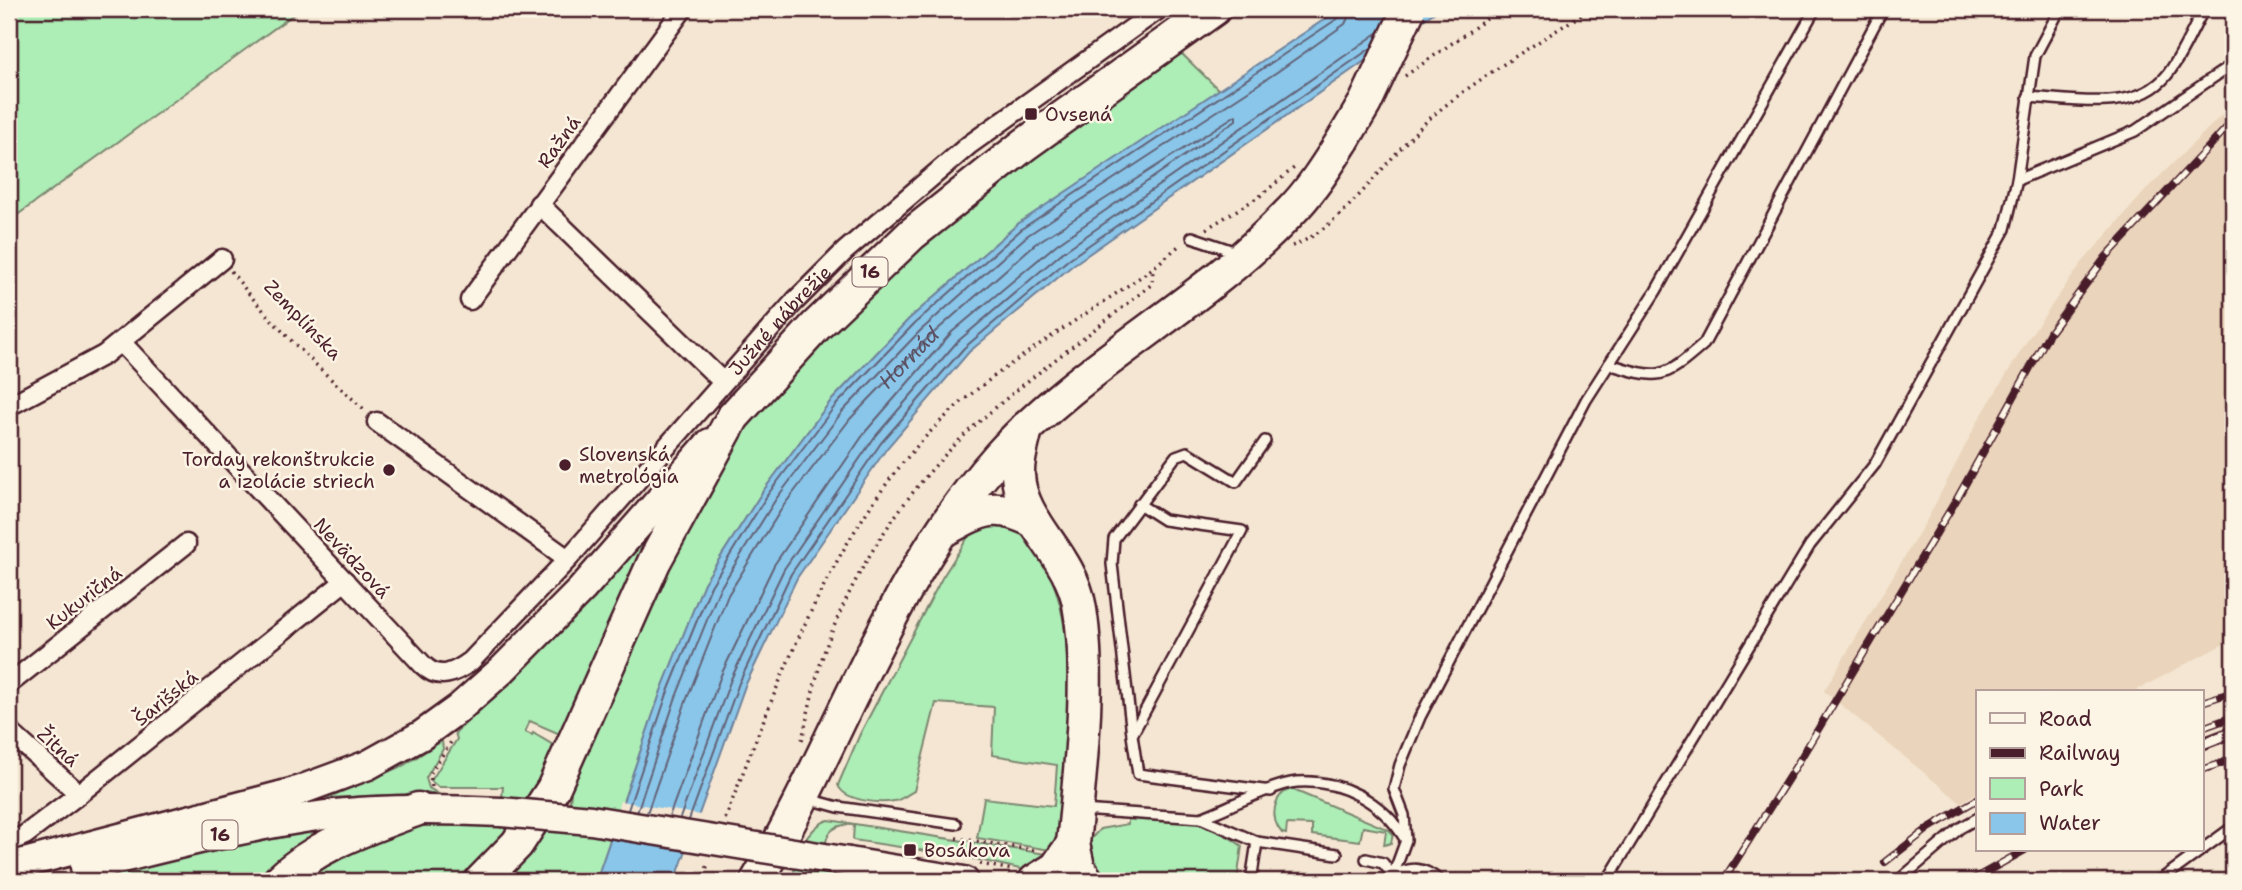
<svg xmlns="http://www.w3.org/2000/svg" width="2242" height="890" font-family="'Shantell Sans',sans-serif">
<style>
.built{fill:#ead4bb}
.green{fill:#adedb6;stroke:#7c8670;stroke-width:2}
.water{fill:#89c6e9;stroke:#70839d;stroke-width:2}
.pier{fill:#f4e6d2}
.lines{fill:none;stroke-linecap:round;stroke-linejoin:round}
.shore{stroke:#636277;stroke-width:2}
.lane-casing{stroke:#4a1f2b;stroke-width:14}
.street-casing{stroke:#4a1f2b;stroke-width:23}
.primary-casing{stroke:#4a1f2b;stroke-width:33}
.highway-casing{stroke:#4a1f2b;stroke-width:37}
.path{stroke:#4a1f2b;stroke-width:3.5;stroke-dasharray:2 5;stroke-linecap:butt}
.lane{stroke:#fcf5e5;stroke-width:9}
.street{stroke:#fcf5e5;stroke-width:18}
.primary{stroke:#fcf5e5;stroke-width:28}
.highway{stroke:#fcf5e5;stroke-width:32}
.rail-casing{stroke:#4a1f2b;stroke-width:8}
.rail{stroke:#fcf5e5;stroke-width:5;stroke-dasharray:16;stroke-linecap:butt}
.primary-bridge-casing{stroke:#4a1f2b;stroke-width:33;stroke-linecap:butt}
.highway-bridge-casing{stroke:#4a1f2b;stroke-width:37;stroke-linecap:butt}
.primary-bridge{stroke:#fcf5e5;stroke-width:28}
.highway-bridge{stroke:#fcf5e5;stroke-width:32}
.poi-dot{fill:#4a1f2b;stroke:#fcf5e5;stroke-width:2.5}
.labels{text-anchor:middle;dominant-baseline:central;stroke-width:5;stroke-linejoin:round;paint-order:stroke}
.shield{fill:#fcf5e5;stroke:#7f5f63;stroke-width:2}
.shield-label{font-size:18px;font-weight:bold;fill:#4a1f2b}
.poi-label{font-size:19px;fill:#4a1f2b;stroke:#fcf5e5;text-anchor:start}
.street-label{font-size:19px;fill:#4a1f2b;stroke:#fcf5e5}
.water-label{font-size:21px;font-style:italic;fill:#5d5164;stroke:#fcf5e5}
</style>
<rect width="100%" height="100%" fill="#f4e6d2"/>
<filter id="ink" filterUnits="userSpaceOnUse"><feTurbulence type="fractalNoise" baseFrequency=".0143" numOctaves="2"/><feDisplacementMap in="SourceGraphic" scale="14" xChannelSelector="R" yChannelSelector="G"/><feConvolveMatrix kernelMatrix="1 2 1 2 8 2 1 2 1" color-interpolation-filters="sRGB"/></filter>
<g filter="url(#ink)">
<polygon class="built" points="2233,104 2233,639 2133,692 1978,692 1978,792 1961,803 1824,691 1928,518 1978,421 2030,336 2081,264 2147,189"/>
<g class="green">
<polygon points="9,9 301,9 9,221"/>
<polygon points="1178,50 1220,91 1019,223 909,319 830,402 763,491 704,583 661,691 596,881 498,881 543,828 566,830 571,794 560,793 645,597 735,439 772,391 932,231"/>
<polygon points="664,513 562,735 530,721 525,732 532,735 533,733 558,748 524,814 476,866 450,881 288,881 305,867 418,826 499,824 503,787 438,787 431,781 457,739 455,733 516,678"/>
<path d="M995 521C1003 524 1013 527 1020 531 1028 536 1035 548 1040 556 1087 630 1063 758 1058 843L1050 850 977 838 984 798 1054 806 1057 765 992 755 994 707 936 703 914 791C908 794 901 800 894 801 879 804 844 801 838 785L860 734 942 578 970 534 979 526Z"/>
<polygon points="442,741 443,749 426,778 429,788 437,793 327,798 404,765"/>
<path d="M1291 789 1389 830 1393 834 1391 843 1384 845 1386 831 1363 827 1360 841 1312 835V825L1287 824 1286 834 1282 833C1269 818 1273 795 1291 789Z"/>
<polygon points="1128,812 1201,818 1242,846 1237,881 1100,879 1092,872 1087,843 1100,829 1128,824"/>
<path d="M829 820 1046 854 1048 857 1030 869H1020L966 857 853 840 854 825C823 822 825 845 821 870L892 881H796C788 862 810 824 829 820Z"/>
<polygon points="340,824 259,881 74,881"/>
</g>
<polygon class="water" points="1340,9 1439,9 1073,265 969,352 887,448 797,578 745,686 675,881 596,881 661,691 704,583 763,491 830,402 909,319 1019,223"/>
<polygon class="pier" points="620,801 701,815 690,848 608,835"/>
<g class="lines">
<g class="shore">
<polyline points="628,810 667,694 711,586 768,494 835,406 914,324 1023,228 1340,17 1343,9"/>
<polyline points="637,812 676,697 719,590 776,499 842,412 920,331 1028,235 1277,72 1345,24 1352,9"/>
<path id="s1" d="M647 813 686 701 728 595 784 505 850 419 928 338 1035 244 1236 115V120L1057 244 952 332 866 431 774 565 721 675 669 817"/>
<polyline points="680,818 731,679 784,569 874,438 957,342 1063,252 1379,32"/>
<polyline points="689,820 739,683 791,574 881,443 964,348 1069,259 1371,48"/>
</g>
<defs>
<g id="lane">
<path d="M2028 97C2071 99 2136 114 2167 75 2182 56 2192 30 2204 9"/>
<polyline points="2017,180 2135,131 2233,64"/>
<polyline points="1192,237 1236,252"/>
<path d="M1609 364C1660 380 1663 380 1704 344L1883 9"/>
<polyline points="1139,504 1164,520 1242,531 1132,735 1138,774 1271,791"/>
<polyline points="1132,734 1112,564 1114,539 1176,456 1187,452 1236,482 1265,441"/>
<polyline points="2202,744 2233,732"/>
<polyline points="809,799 838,807 956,824"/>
<polyline points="1081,810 1201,818 1257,842 1337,854"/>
<path d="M1201 818C1225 809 1274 784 1297 782 1341 779 1383 802 1405 839"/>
<polyline points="1366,859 1383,863 1393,876"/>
<path d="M1393 876C1411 866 1424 867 1440 881"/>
<polyline points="1251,881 1257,842"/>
<polyline points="1391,881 1406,840 1404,815 1394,789 1400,765 1420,717 1586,400 1656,291 1815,9"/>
<polyline points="1607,881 1810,545 1875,464 2005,229 2017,180 2035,56 2060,9"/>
<polyline points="1898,881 1960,828 1978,818"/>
<polyline points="2159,881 2233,827"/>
</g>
<g id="street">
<polyline points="539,204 722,381"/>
<polyline points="470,300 683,9"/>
<path id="s2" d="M121 342 423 665C439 681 455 673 471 661L568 559 795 301 845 251 969 145 1159 9"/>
<polyline points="9,406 104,355 222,259"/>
<polyline points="377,422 568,559"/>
<polyline points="9,684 186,544"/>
<polyline points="9,731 79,794"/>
<polyline points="9,842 25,835 79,794 345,581"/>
</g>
<g id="primary">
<polyline points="849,862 964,881"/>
<polyline points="9,867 295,792 368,765 422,735 458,709 502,670 582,589 710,443"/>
<path d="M85 867C164 848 244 826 325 815 383 808 442 809 501 812"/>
</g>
<g id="highway">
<path d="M1026 428C1023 444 1017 459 1018 475 1020 522 1070 554 1079 604 1092 674 1080 773 1073 844L1078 867 1087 881"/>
<path d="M946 529C982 509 996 501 1035 522"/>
<path d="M279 881C318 843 368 828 418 809"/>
<polyline points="481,881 517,844 553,789 654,562 733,417 816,326 912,234 1024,145 1214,9"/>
<path d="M757 881C840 741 889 579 999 456 1084 362 1203 305 1290 212 1311 191 1327 165 1343 140"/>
<polyline points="1035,881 1056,868 1073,844"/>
</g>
</defs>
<use href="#lane" class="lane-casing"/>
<use href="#street" class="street-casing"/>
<use href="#primary" class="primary-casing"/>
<use href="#highway" class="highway-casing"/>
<g class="path">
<polyline points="1405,76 1501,9"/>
<polyline points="1206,229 1260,196 1294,168"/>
<path d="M1292 246C1345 228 1390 151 1435 114 1479 77 1541 41 1590 9"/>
<path d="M231 271C270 323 318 368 366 411"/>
<path d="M802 740C809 710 815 677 826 647 857 562 913 480 981 420 1036 372 1096 330 1152 284L1153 268"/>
<polyline points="432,787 430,774 451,742"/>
<path d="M725 819C783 671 842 500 970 395 1027 349 1093 311 1153 268L1181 244"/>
<polyline points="956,838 1038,851"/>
<polyline points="980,864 1013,870"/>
<polyline points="701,881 709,862"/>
</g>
<use href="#lane" class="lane"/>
<use href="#street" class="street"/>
<use href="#primary" class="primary"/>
<use href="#highway" class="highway"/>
<defs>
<g id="rail">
<polyline points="2202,702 2233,692"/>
<polyline points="2202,728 2233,717"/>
<polyline points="2202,770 2233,759"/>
<polyline points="1885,862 1929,828 1978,799"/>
<polyline points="1723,881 1796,766 1958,497 2050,332 2106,257 2233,121"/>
<polyline points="1970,881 2025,850"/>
</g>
</defs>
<use href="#rail" class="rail-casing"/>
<use href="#rail" class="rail"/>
<defs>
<polyline id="primary-bridge" points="501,812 591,820 849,862"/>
<polyline id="highway-bridge" points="1343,140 1365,103 1409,9"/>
</defs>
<use href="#primary-bridge" class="primary-bridge-casing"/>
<use href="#highway-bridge" class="highway-bridge-casing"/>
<use href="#primary-bridge" class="primary-bridge"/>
<use href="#highway-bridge" class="highway-bridge"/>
</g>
</g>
<g class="poi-dot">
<rect x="1024" y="107" width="14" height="14" rx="3.5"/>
<circle cx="565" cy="465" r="7"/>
<circle cx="389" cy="470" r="7"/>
<rect x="903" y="843" width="14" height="14" rx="3.5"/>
</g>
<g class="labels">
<g class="shield">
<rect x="852.5" y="257.5" width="35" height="29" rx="5"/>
<rect x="202.5" y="820.5" width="35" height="29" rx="5"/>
</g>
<g class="shield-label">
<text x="870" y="272">16</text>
<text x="220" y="835">16</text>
</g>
<g class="poi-label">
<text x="1045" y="114">Ovsená</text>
<text x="579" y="454">Slovenská<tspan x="579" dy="22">metrológia</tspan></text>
<text x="375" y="459" text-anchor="end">Torday rekonštrukcie<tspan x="375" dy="22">a izolácie striech</tspan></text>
<text x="924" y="850">Bosákova</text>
</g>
<g class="street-label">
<text transform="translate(559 142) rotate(-54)">Ražná</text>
<text transform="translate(303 320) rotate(46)">Zemplínska</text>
<text stroke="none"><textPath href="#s2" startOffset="956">Južné nábrežie</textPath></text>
<text transform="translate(352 558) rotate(47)">Nevädzová</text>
<text transform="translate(84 598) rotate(-38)">Kukuričná</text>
<text transform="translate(166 698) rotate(-39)">Šarišská</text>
<text transform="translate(58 747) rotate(42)">Žitná</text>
</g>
<g class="water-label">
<text stroke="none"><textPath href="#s1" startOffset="532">Hornád</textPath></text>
</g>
</g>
<rect width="2242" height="890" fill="none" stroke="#fcf5e5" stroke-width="35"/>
<rect x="18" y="18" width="2207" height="855" fill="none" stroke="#4a1f2b" stroke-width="2.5" filter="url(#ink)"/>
<rect x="1976" y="690" width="228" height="161" fill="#fcf5e5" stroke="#b59f9b" stroke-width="2"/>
<rect x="1990" y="713" width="35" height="10" fill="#fcf5e5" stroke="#b59f9b" stroke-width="2"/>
<text x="2039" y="726" font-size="21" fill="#4a1f2b">Road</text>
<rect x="1990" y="748" width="35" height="10" fill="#4a1f2b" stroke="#b59f9b" stroke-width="2"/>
<text x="2039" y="760" font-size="21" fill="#4a1f2b">Railway</text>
<rect x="1990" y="778" width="35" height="21" fill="#adedb6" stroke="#b59f9b" stroke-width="2"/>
<text x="2039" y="796" font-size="21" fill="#4a1f2b">Park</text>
<rect x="1990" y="813" width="35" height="21" fill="#89c6e9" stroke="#b59f9b" stroke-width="2"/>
<text x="2039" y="830" font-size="21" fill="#4a1f2b">Water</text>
</svg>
